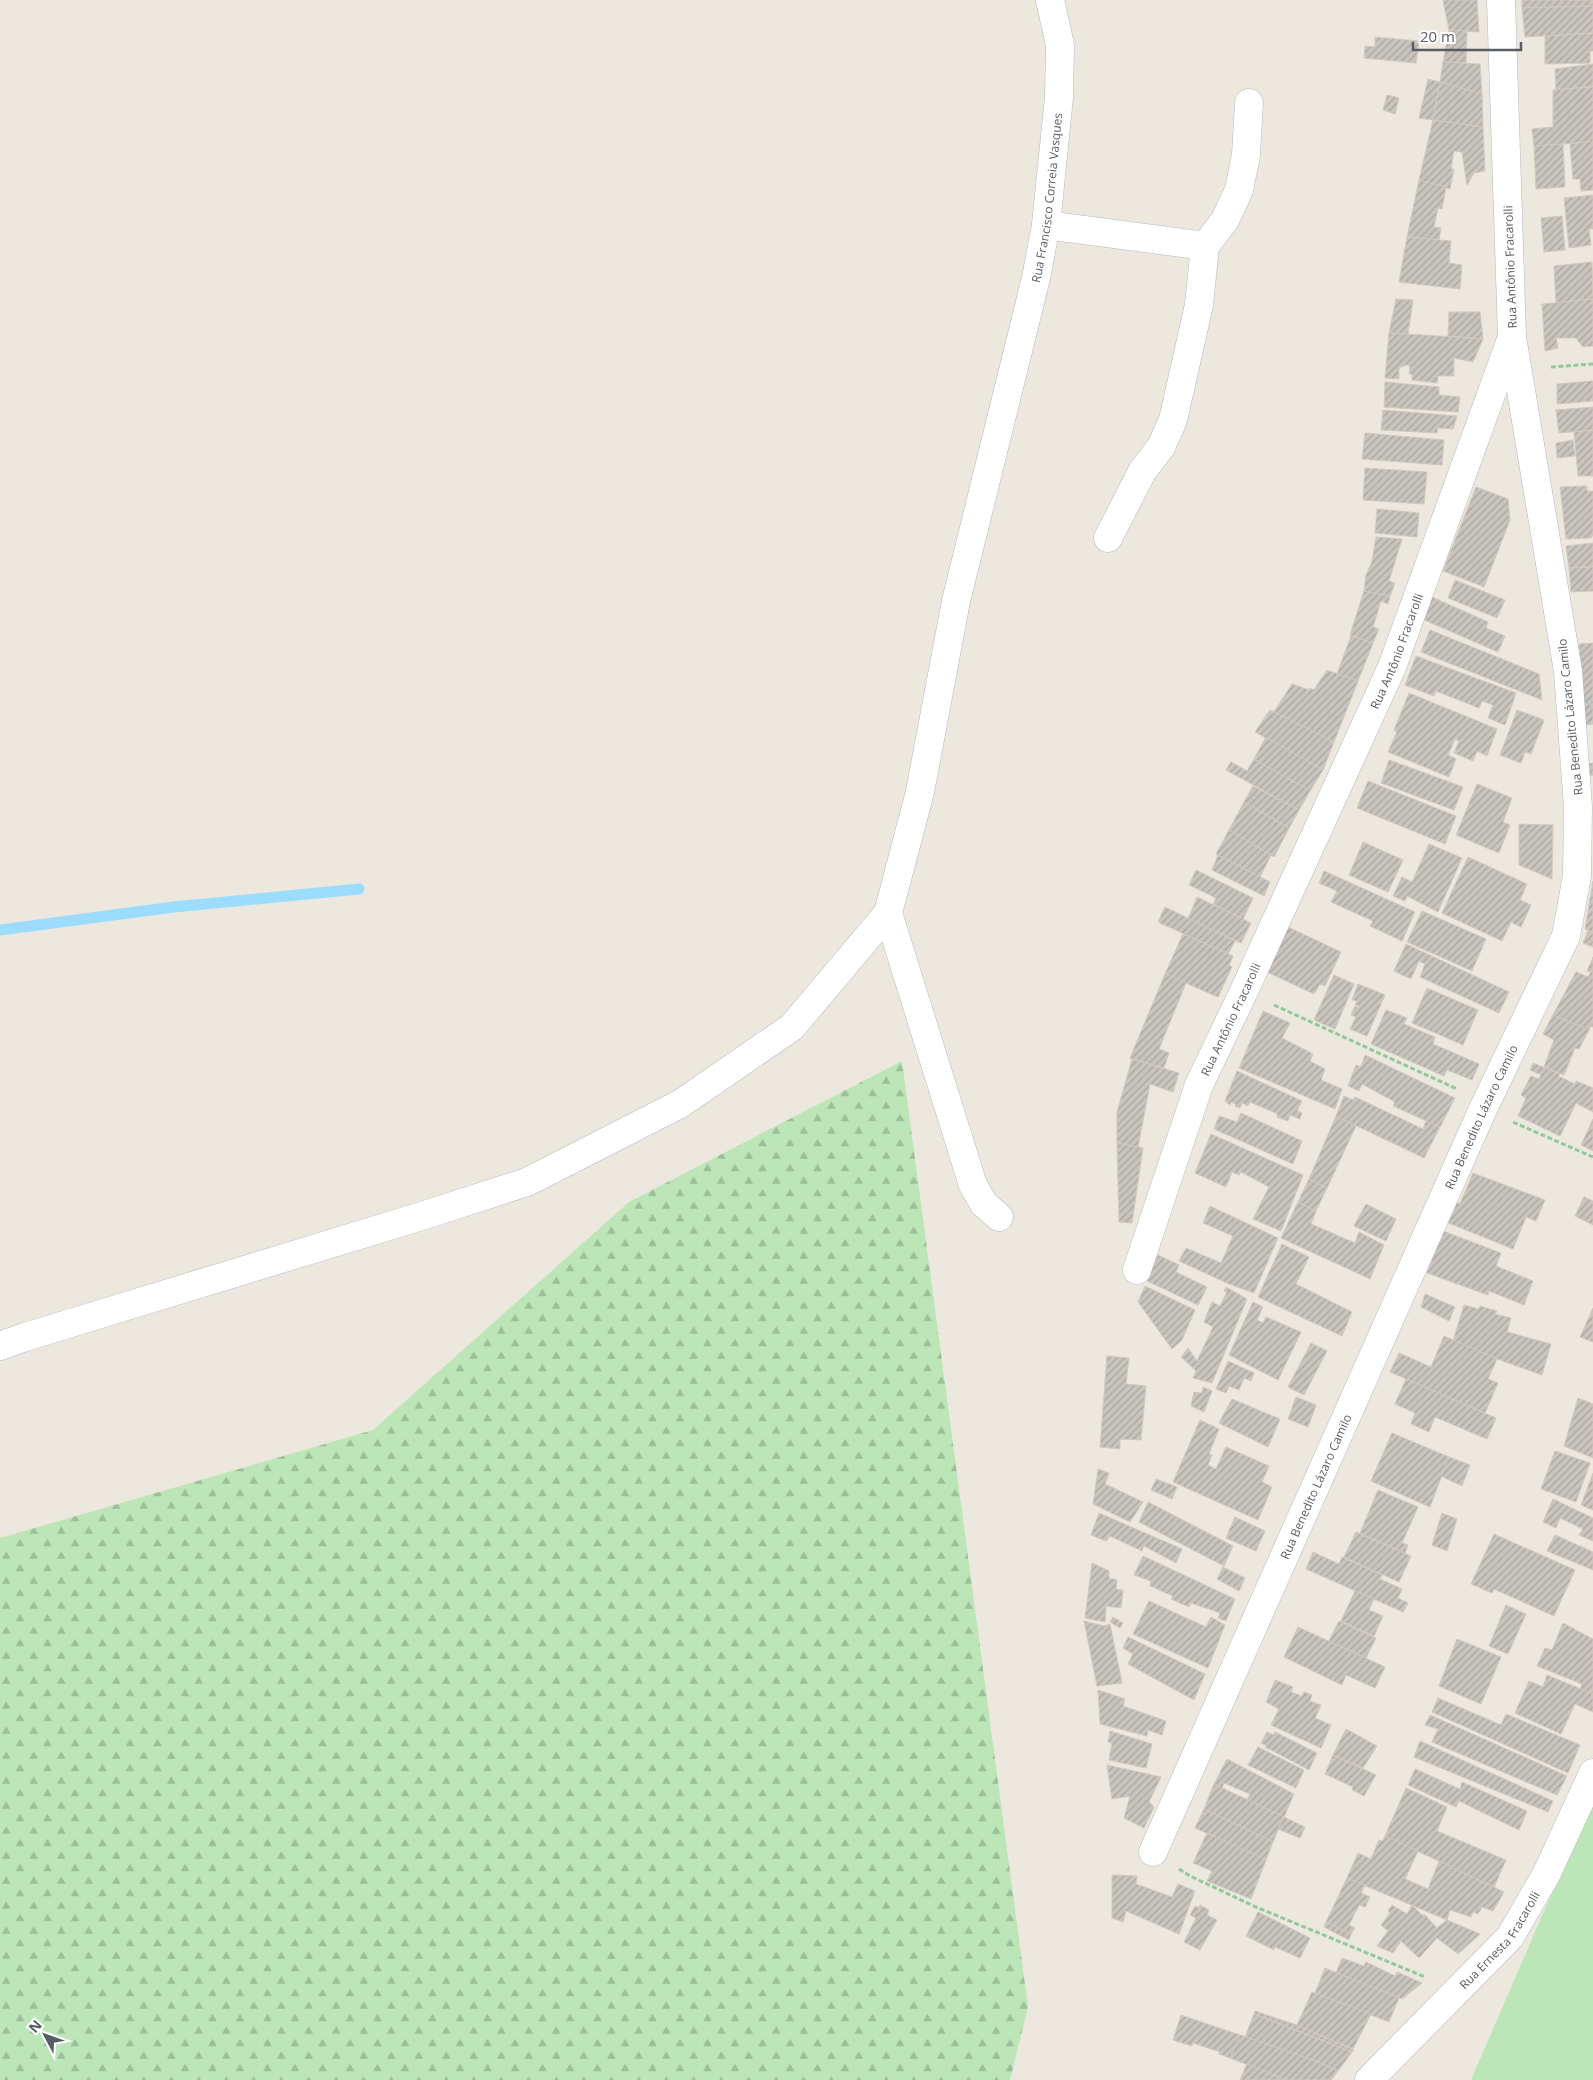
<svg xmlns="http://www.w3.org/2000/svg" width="1593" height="2080" font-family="'Open Sans',sans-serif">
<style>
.forest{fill:url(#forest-firs)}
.pitch{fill:#bce6b8}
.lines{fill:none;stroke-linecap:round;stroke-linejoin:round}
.stream{stroke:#9bdcff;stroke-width:11}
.building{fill:url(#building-hatch);stroke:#d1c9bd}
.street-casing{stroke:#b5b8bd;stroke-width:29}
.path{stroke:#92c89b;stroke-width:3;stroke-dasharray:5 2.5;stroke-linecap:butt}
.street{stroke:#fff;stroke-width:28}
.labels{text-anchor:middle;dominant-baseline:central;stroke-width:4;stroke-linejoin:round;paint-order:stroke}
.street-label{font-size:12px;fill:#585d61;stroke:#fff}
</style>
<defs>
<pattern id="forest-firs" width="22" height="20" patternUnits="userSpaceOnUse" patternTransform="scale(1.25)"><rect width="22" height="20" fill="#bce6b8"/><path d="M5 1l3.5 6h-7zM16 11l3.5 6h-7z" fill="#9cbe99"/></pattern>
<pattern id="building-hatch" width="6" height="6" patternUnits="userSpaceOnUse" patternTransform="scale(1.25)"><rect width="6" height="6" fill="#c9c5be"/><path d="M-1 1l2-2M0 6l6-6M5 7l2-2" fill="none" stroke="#a6a39e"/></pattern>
</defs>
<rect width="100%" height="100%" fill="#ece8de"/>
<polygon class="forest" points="902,1061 1028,2007 1010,2080 0,2080 0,1538 373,1430 629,1202"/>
<polygon class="pitch" points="1593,1798 1593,2080 1471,2080"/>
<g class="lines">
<polyline class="stream" points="0,930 174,907 359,889"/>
</g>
<g class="building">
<polygon points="1443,0 1477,0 1479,32 1449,30"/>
<polygon points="1522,0 1593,0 1593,6 1522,8"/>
<polygon points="1593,6 1593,33 1525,37 1522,8"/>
<polygon points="1449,30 1467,31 1466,63 1443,62"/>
<polygon points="1593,33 1593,51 1590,51 1590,63 1545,64 1545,36"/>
<polygon points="1375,37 1419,41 1416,63 1364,58 1365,46 1375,47"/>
<polygon points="1443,62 1480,64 1482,94 1440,82"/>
<polygon points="1593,64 1593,86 1556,90 1555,69"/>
<polygon points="1428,79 1440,82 1433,120 1419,118"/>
<polygon points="1440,82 1482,94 1483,127 1433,120"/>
<polygon points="1593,87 1593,142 1534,146 1532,129 1553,127 1553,90"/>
<polygon points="1387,95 1399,98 1395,114 1383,110"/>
<polygon points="1433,120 1483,127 1485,171 1474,173 1467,185 1462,152 1454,151 1451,169 1454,169 1450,189 1419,180"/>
<polygon points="1593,141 1593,190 1581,191 1580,179 1573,179 1570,144"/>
<polygon points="1563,144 1565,187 1536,189 1534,146"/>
<polygon points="1419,180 1446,187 1442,209 1438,208 1434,227 1441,228 1439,240 1407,237"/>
<polygon points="1593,195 1593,229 1589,229 1591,245 1569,248 1564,198"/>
<polygon points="1562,216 1565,250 1544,252 1541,218"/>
<polygon points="1407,237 1451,241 1449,263 1462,265 1460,289 1399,282"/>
<polygon points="1592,262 1593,299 1556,303 1554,266"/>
<polygon points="1396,299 1413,300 1408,334 1389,333"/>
<polygon points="1593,299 1593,346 1583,347 1576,338 1556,338 1558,348 1545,351 1542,304"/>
<polygon points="1449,312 1480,312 1483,339 1448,336"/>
<polygon points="1389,333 1456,337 1483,339 1473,362 1454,358 1454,376 1438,376 1437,383 1412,380 1412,374 1409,374 1410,366 1406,365 1399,368 1399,379 1385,378"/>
<polygon points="1593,381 1593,401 1557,404 1557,384"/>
<polygon points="1385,382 1439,387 1439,395 1460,397 1458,412 1384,407"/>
<polygon points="1593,407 1593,430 1559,433 1556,410"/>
<polygon points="1383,410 1457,416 1453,429 1438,428 1437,433 1381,430"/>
<polygon points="1593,430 1593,476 1578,476 1574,432"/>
<polygon points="1365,433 1444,440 1442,465 1362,459"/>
<polygon points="1573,440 1575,456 1557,458 1556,443"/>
<polygon points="1365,468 1427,472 1424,504 1363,500"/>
<polygon points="1587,486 1587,491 1593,491 1593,535 1591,538 1566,539 1560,487"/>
<polygon points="1476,487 1508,499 1510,520 1484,587 1443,571"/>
<polygon points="1377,509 1419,513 1417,537 1375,533"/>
<polygon points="1376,537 1402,539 1389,581 1395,583 1390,596 1364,591 1366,575 1372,561"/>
<polygon points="1593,543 1593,566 1569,568 1566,546"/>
<polygon points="1593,567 1593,591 1571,592 1569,568"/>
<polygon points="1455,580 1505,600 1497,618 1448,598"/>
<polygon points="1364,591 1390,596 1388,604 1381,601 1373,627 1379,629 1373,643 1350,635"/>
<polygon points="1432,597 1488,622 1486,628 1505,636 1498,652 1422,619"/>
<polygon points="1430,630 1539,674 1542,700 1421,652"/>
<polygon points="1351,636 1373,643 1358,681 1337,674"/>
<polygon points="1593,643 1593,704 1583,705 1579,644"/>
<polygon points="1416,656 1516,693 1505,725 1488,718 1493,705 1482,701 1479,708 1436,691 1434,696 1405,685"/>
<polygon points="1327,670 1358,681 1334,742 1274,712 1292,684 1309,690 1310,688 1314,690"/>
<polygon points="1409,693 1497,729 1487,756 1477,751 1473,761 1454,753 1459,741 1455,739 1448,755 1456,759 1449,777 1388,752 1397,732 1394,730"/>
<polygon points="1593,704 1593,724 1585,725 1583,705"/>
<polygon points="1270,710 1334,742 1323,770 1255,732"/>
<polygon points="1517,710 1544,720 1531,754 1525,752 1521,763 1500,755"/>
<polygon points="1266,737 1323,770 1310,791 1254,759"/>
<polygon points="1254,759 1310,791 1299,810 1226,770 1231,762 1247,771"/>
<polygon points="1389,760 1463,787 1454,810 1381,783"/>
<polygon points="1593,763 1593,775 1589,776 1588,764"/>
<polygon points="1368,781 1456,816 1445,844 1357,808"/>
<polygon points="1477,784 1512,798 1503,822 1510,825 1499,853 1456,835"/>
<polygon points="1253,786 1299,810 1289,828 1244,802"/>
<polygon points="1244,802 1289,828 1274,857 1229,830"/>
<polygon points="1519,824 1553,825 1552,879 1519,865"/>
<polygon points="1229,830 1271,855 1260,877 1216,854"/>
<polygon points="1363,842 1403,860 1388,892 1349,875"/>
<polygon points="1429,844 1462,858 1438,912 1407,896 1405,901 1393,896 1402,877 1412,882"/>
<polygon points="1218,855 1270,882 1264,896 1212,870"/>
<polygon points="1468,857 1527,884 1520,900 1531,905 1521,927 1511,922 1502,941 1442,913"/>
<polygon points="1196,870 1253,898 1243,919 1213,904 1216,898 1189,885"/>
<polygon points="1324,871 1415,912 1402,941 1370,926 1373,921 1331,902 1337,891 1319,883"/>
<polygon points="1593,881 1593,933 1585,929"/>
<polygon points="1197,897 1251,923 1241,943 1188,919"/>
<polygon points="1165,907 1235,941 1228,954 1158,922"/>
<polygon points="1422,911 1486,939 1472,971 1407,942"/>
<polygon points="1288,927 1341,952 1325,986 1320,984 1314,994 1267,972"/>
<polygon points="1588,931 1593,933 1593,947 1583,943"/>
<polygon points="1183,934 1233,956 1229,965 1232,967 1218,997 1165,974"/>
<polygon points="1406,944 1509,992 1499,1013 1420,977 1425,964 1419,961 1411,979 1394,971"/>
<polygon points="1593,957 1593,973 1587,971"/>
<polygon points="1576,972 1588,977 1591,972 1593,973 1593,1027 1590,1026 1589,1030 1553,1015"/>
<polygon points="1165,974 1186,983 1159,1049 1169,1053 1164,1068 1130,1058"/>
<polygon points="1334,975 1354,984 1335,1029 1314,1020"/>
<polygon points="1358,984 1385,995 1367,1036 1350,1029 1356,1017 1351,1015 1355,1006 1358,1008 1359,1006 1355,1005 1357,1001 1352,1000"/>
<polygon points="1427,988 1478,1010 1463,1045 1412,1023"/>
<polygon points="1386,1010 1407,1018 1404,1024 1435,1037 1433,1044 1479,1064 1472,1080 1447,1070 1444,1076 1371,1044"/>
<polygon points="1263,1011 1290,1023 1282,1038 1313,1054 1310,1061 1325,1069 1321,1080 1342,1089 1335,1109 1239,1068"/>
<polygon points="1553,1015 1589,1030 1579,1049 1575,1048 1564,1075 1544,1067 1554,1040 1543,1034"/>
<polygon points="1365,1055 1455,1098 1440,1127 1393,1106 1395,1102 1362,1084 1359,1091 1348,1086 1356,1065 1361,1067"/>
<polygon points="1132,1059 1179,1073 1173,1092 1150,1084 1138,1147 1117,1143 1117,1112"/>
<polygon points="1533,1063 1560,1074 1558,1076 1575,1084 1576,1081 1593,1088 1593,1112 1576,1103 1560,1136 1518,1116 1526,1098 1521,1095 1531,1076 1539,1079 1541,1075 1530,1070"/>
<polygon points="1237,1071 1302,1101 1297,1111 1302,1113 1300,1119 1290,1115 1288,1121 1277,1117 1278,1114 1250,1102 1248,1106 1242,1103 1240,1108 1235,1106 1236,1104 1231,1102 1230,1105 1225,1101"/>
<polygon points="1344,1096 1353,1100 1355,1097 1423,1129 1426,1121 1440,1127 1424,1158 1336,1116"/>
<polygon points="1241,1113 1302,1141 1293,1164 1214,1129 1219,1116 1237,1122"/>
<polygon points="1336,1116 1356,1126 1327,1188 1309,1179"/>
<polygon points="1593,1119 1593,1151 1581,1145"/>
<polygon points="1211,1134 1303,1175 1281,1231 1253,1219 1269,1187 1241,1172 1239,1175 1232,1172 1226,1187 1195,1173"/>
<polygon points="1117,1143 1143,1148 1132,1223 1119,1222"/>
<polygon points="1473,1173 1545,1200 1536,1221 1526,1217 1513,1249 1446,1222 1453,1201 1460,1204"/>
<polygon points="1309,1179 1327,1188 1316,1211 1298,1202"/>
<polygon points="1584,1197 1593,1201 1593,1225 1575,1216"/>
<polygon points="1298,1202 1316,1211 1311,1224 1355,1243 1359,1232 1384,1245 1370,1279 1281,1238"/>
<polygon points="1366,1204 1396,1219 1386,1241 1354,1226"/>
<polygon points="1210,1206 1278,1238 1254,1293 1229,1284 1179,1261 1186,1248 1221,1263 1233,1236 1203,1223"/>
<polygon points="1443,1231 1501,1253 1496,1266 1533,1281 1524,1305 1489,1291 1488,1295 1427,1273"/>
<polygon points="1282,1244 1309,1257 1296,1284 1352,1312 1342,1336 1258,1297"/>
<polygon points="1158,1255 1179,1265 1176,1272 1207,1287 1198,1305 1147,1281"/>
<polygon points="1145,1286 1195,1310 1182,1340 1172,1349 1138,1302"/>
<polygon points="1226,1287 1247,1299 1212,1383 1193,1378 1196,1371 1181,1357 1188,1348 1197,1361 1213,1327 1204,1322 1212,1302 1220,1306 1227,1292 1224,1291"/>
<polygon points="1425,1294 1455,1307 1449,1321 1421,1307"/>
<polygon points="1253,1302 1263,1307 1257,1320 1263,1323 1266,1317 1301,1332 1278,1380 1229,1355"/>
<polygon points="1464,1305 1479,1309 1480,1306 1497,1311 1495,1314 1511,1318 1507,1332 1551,1344 1542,1375 1497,1359 1453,1341"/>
<polygon points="1593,1308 1593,1342 1580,1337"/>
<polygon points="1444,1336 1497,1359 1488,1379 1498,1383 1485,1413 1390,1372 1399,1353 1431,1367"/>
<polygon points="1311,1343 1327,1351 1304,1395 1288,1387"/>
<polygon points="1107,1356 1129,1358 1126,1384 1146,1386 1141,1440 1120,1439 1120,1449 1100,1447"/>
<polygon points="1228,1361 1254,1373 1251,1381 1244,1378 1239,1390 1229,1386 1226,1393 1216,1389"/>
<polygon points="1406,1379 1496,1418 1487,1439 1435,1417 1429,1432 1411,1424 1415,1413 1395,1404"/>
<polygon points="1203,1387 1212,1391 1204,1412 1191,1406 1194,1392 1202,1393"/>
<polygon points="1296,1397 1316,1405 1308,1427 1288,1419"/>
<polygon points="1578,1398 1593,1404 1593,1458 1564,1446"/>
<polygon points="1232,1399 1280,1419 1268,1447 1219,1423"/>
<polygon points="1200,1420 1219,1429 1209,1454 1212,1455 1208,1465 1216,1469 1226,1447 1269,1466 1262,1482 1272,1487 1258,1520 1173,1482"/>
<polygon points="1392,1433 1449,1457 1430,1507 1371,1481"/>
<polygon points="1555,1451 1590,1463 1576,1502 1541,1489"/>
<polygon points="1449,1457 1470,1465 1462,1486 1441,1476"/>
<polygon points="1098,1469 1109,1473 1105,1484 1143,1502 1130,1522 1093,1504"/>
<polygon points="1593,1473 1593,1510 1581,1505"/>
<polygon points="1156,1479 1177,1487 1172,1499 1151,1490"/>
<polygon points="1378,1490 1418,1507 1402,1543 1408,1545 1405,1553 1360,1533"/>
<polygon points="1553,1499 1593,1518 1593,1541 1579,1535 1583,1529 1560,1518 1556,1528 1543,1522"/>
<polygon points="1148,1502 1233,1546 1224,1566 1139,1522"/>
<polygon points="1099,1513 1182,1549 1176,1563 1144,1546 1142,1551 1110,1536 1106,1541 1091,1535"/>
<polygon points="1442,1513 1457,1519 1447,1551 1432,1545"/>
<polygon points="1235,1517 1265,1531 1256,1551 1226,1538"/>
<polygon points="1356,1532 1411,1556 1399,1582 1344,1557"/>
<polygon points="1494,1534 1575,1570 1554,1616 1494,1589 1492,1593 1471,1584"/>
<polygon points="1555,1535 1593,1552 1593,1570 1547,1551"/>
<polygon points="1313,1552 1339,1564 1342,1557 1382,1575 1380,1579 1402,1589 1398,1598 1408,1603 1403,1612 1306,1569"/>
<polygon points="1143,1556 1235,1599 1226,1621 1218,1618 1220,1613 1191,1603 1189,1607 1171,1599 1173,1596 1150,1586 1151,1581 1134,1575"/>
<polygon points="1092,1563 1109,1571 1109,1578 1117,1580 1116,1589 1123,1590 1121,1608 1106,1606 1105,1622 1085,1618"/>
<polygon points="1223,1567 1245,1578 1239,1591 1217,1579"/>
<polygon points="1355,1591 1374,1599 1369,1610 1383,1616 1374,1636 1341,1621"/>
<polygon points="1149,1601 1206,1627 1211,1617 1225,1625 1208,1668 1133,1634"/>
<polygon points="1506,1605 1526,1614 1508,1654 1489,1646"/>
<polygon points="1113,1617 1123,1623 1120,1628 1110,1622"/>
<polygon points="1084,1621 1104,1626 1110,1624 1122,1683 1097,1686"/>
<polygon points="1339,1621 1376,1638 1366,1658 1329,1641"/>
<polygon points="1563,1623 1593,1639 1593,1694 1580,1689 1582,1684 1537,1666 1545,1648 1552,1650"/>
<polygon points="1298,1627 1385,1667 1375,1688 1346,1675 1342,1685 1284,1657"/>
<polygon points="1128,1637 1205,1674 1194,1700 1128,1664 1133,1654 1123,1648"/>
<polygon points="1457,1639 1501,1657 1481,1704 1439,1686"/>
<polygon points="1547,1675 1593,1694 1593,1712 1575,1704 1561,1734 1515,1713 1529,1681 1543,1687"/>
<polygon points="1275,1680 1293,1687 1291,1692 1302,1696 1304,1692 1312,1695 1310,1701 1321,1705 1315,1718 1331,1725 1321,1748 1271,1725 1279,1709 1266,1702"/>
<polygon points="1098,1690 1125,1699 1123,1706 1166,1721 1162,1735 1148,1730 1147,1736 1100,1724"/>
<polygon points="1438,1698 1501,1725 1506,1714 1580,1745 1568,1773 1432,1712"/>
<polygon points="1430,1715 1567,1776 1557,1795 1432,1742 1438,1729 1425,1725"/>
<polygon points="1346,1729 1377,1746 1363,1768 1333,1755"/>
<polygon points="1110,1731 1152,1744 1146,1768 1109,1760 1112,1743 1108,1742"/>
<polygon points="1267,1732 1274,1735 1275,1732 1317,1753 1309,1770 1265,1747 1267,1746 1261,1743"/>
<polygon points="1420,1741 1553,1801 1548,1812 1414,1757"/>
<polygon points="1258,1747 1304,1770 1296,1788 1248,1765"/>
<polygon points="1333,1755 1376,1775 1364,1796 1352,1790 1353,1787 1325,1774"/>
<polygon points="1227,1759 1294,1794 1284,1817 1247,1800 1250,1794 1224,1783 1222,1788 1214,1784"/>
<polygon points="1107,1765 1161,1777 1149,1802 1154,1807 1144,1828 1124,1818 1130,1796 1112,1799"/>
<polygon points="1415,1769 1460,1789 1462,1782 1527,1811 1519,1830 1459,1801 1456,1807 1408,1785"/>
<polygon points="1214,1784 1284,1817 1273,1842 1204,1809"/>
<polygon points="1406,1788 1447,1807 1437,1831 1506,1860 1494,1887 1385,1836"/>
<polygon points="1204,1809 1273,1842 1266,1860 1195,1828"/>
<polygon points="1284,1817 1305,1827 1300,1838 1278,1829"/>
<polygon points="1207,1833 1266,1860 1251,1899 1207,1881 1212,1871 1193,1863"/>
<polygon points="1385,1836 1418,1851 1405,1879 1428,1889 1439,1861 1504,1892 1493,1911 1482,1907 1478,1914 1473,1912 1471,1917 1450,1910 1447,1920 1347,1878 1358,1853 1371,1859 1379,1840 1383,1841"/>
<polygon points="1112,1875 1137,1876 1136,1884 1172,1897 1178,1884 1195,1891 1179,1934 1126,1911 1123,1922 1112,1918"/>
<polygon points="1347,1878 1365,1885 1361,1893 1370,1897 1365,1907 1359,1905 1349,1925 1355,1928 1351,1934 1326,1922"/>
<polygon points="1200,1905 1209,1910 1207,1915 1217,1920 1200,1950 1184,1942 1196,1918 1190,1915 1195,1906 1199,1908"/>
<polygon points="1392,1905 1407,1914 1412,1905 1423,1916 1424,1914 1437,1928 1447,1920 1480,1934 1458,1954 1437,1938 1419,1958 1401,1941 1393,1953 1377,1946 1388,1931 1381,1925 1390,1913 1388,1911"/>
<polygon points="1258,1912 1310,1938 1300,1958 1275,1947 1274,1950 1246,1936"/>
<polygon points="1326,1922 1351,1934 1349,1940 1324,1927"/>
<polygon points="1342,1958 1364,1966 1366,1962 1395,1976 1397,1972 1422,1983 1402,1999 1336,1973"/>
<polygon points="1325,1968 1399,1998 1389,2022 1315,1993"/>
<polygon points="1312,1992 1371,2014 1353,2049 1297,2025"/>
<polygon points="1255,2011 1297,2025 1354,2050 1352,2052 1254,2014"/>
<polygon points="1254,2014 1256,2015 1352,2052 1338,2071 1313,2060 1245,2037"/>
<polygon points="1181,2015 1240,2035 1230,2058 1219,2054 1220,2052 1193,2043 1192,2046 1173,2040"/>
<polygon points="1240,2035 1313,2060 1338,2071 1331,2080 1286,2080 1230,2058"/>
<polygon points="1247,2064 1286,2080 1240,2080"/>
</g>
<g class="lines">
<defs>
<g id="street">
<polyline points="1046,225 1205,246"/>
<polyline points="1108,538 1143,470 1161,447 1173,420 1199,305 1205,246 1225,220 1239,190 1246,155 1249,103"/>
<polyline points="888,913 973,1185 984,1204 999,1217"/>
<path id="s1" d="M1137 1270 1199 1085 1244 991 1392 667 1512 337 1501 0"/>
<path id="s2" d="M0 1346 25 1337 425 1215 527 1182 680 1104 792 1027 888 913 920 792 956 601 1036 278 1046 225 1059 97 1060 45 1050 0"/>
<path id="s3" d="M1153 1852 1483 1109 1566 936 1577 876 1578 807 1568 671 1512 337"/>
<path id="s4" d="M1369 2080 1510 1937 1546 1875 1593 1773"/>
</g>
</defs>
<use href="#street" class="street-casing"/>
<g class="path">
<polyline points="1551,367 1593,364"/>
<polyline points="1274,1005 1457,1089"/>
<polyline points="1513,1122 1593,1157"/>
<polyline points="1179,1869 1190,1876 1256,1907 1425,1977"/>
</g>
<use href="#street" class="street"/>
</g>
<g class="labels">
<g class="street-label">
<text stroke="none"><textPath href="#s2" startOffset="1742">Rua Francisco Correia Vasques</textPath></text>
<text transform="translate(1510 267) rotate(-92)">Rua Antônio Fracarolli</text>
<text stroke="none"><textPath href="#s1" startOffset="672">Rua Antônio Fracarolli</textPath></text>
<text transform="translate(1570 717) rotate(-96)">Rua Benedito Lázaro Camilo</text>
<text stroke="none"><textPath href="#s1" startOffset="268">Rua Antônio Fracarolli</textPath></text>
<text stroke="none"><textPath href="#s3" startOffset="805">Rua Benedito Lázaro Camilo</textPath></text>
<text stroke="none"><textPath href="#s3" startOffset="400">Rua Benedito Lázaro Camilo</textPath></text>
<text stroke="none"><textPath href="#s4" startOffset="192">Rua Ernesta Fracarolli</textPath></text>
</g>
</g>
<g transform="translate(45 2035) rotate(311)" stroke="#ffffff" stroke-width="4" paint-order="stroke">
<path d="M0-4L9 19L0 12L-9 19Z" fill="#585d61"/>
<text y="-8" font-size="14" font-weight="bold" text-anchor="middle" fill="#585d61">N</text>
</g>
<path d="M1413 42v8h108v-8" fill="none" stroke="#585d61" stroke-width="2.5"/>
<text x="1420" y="42" font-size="15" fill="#585d61" stroke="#ffffff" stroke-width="4" paint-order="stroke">20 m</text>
</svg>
